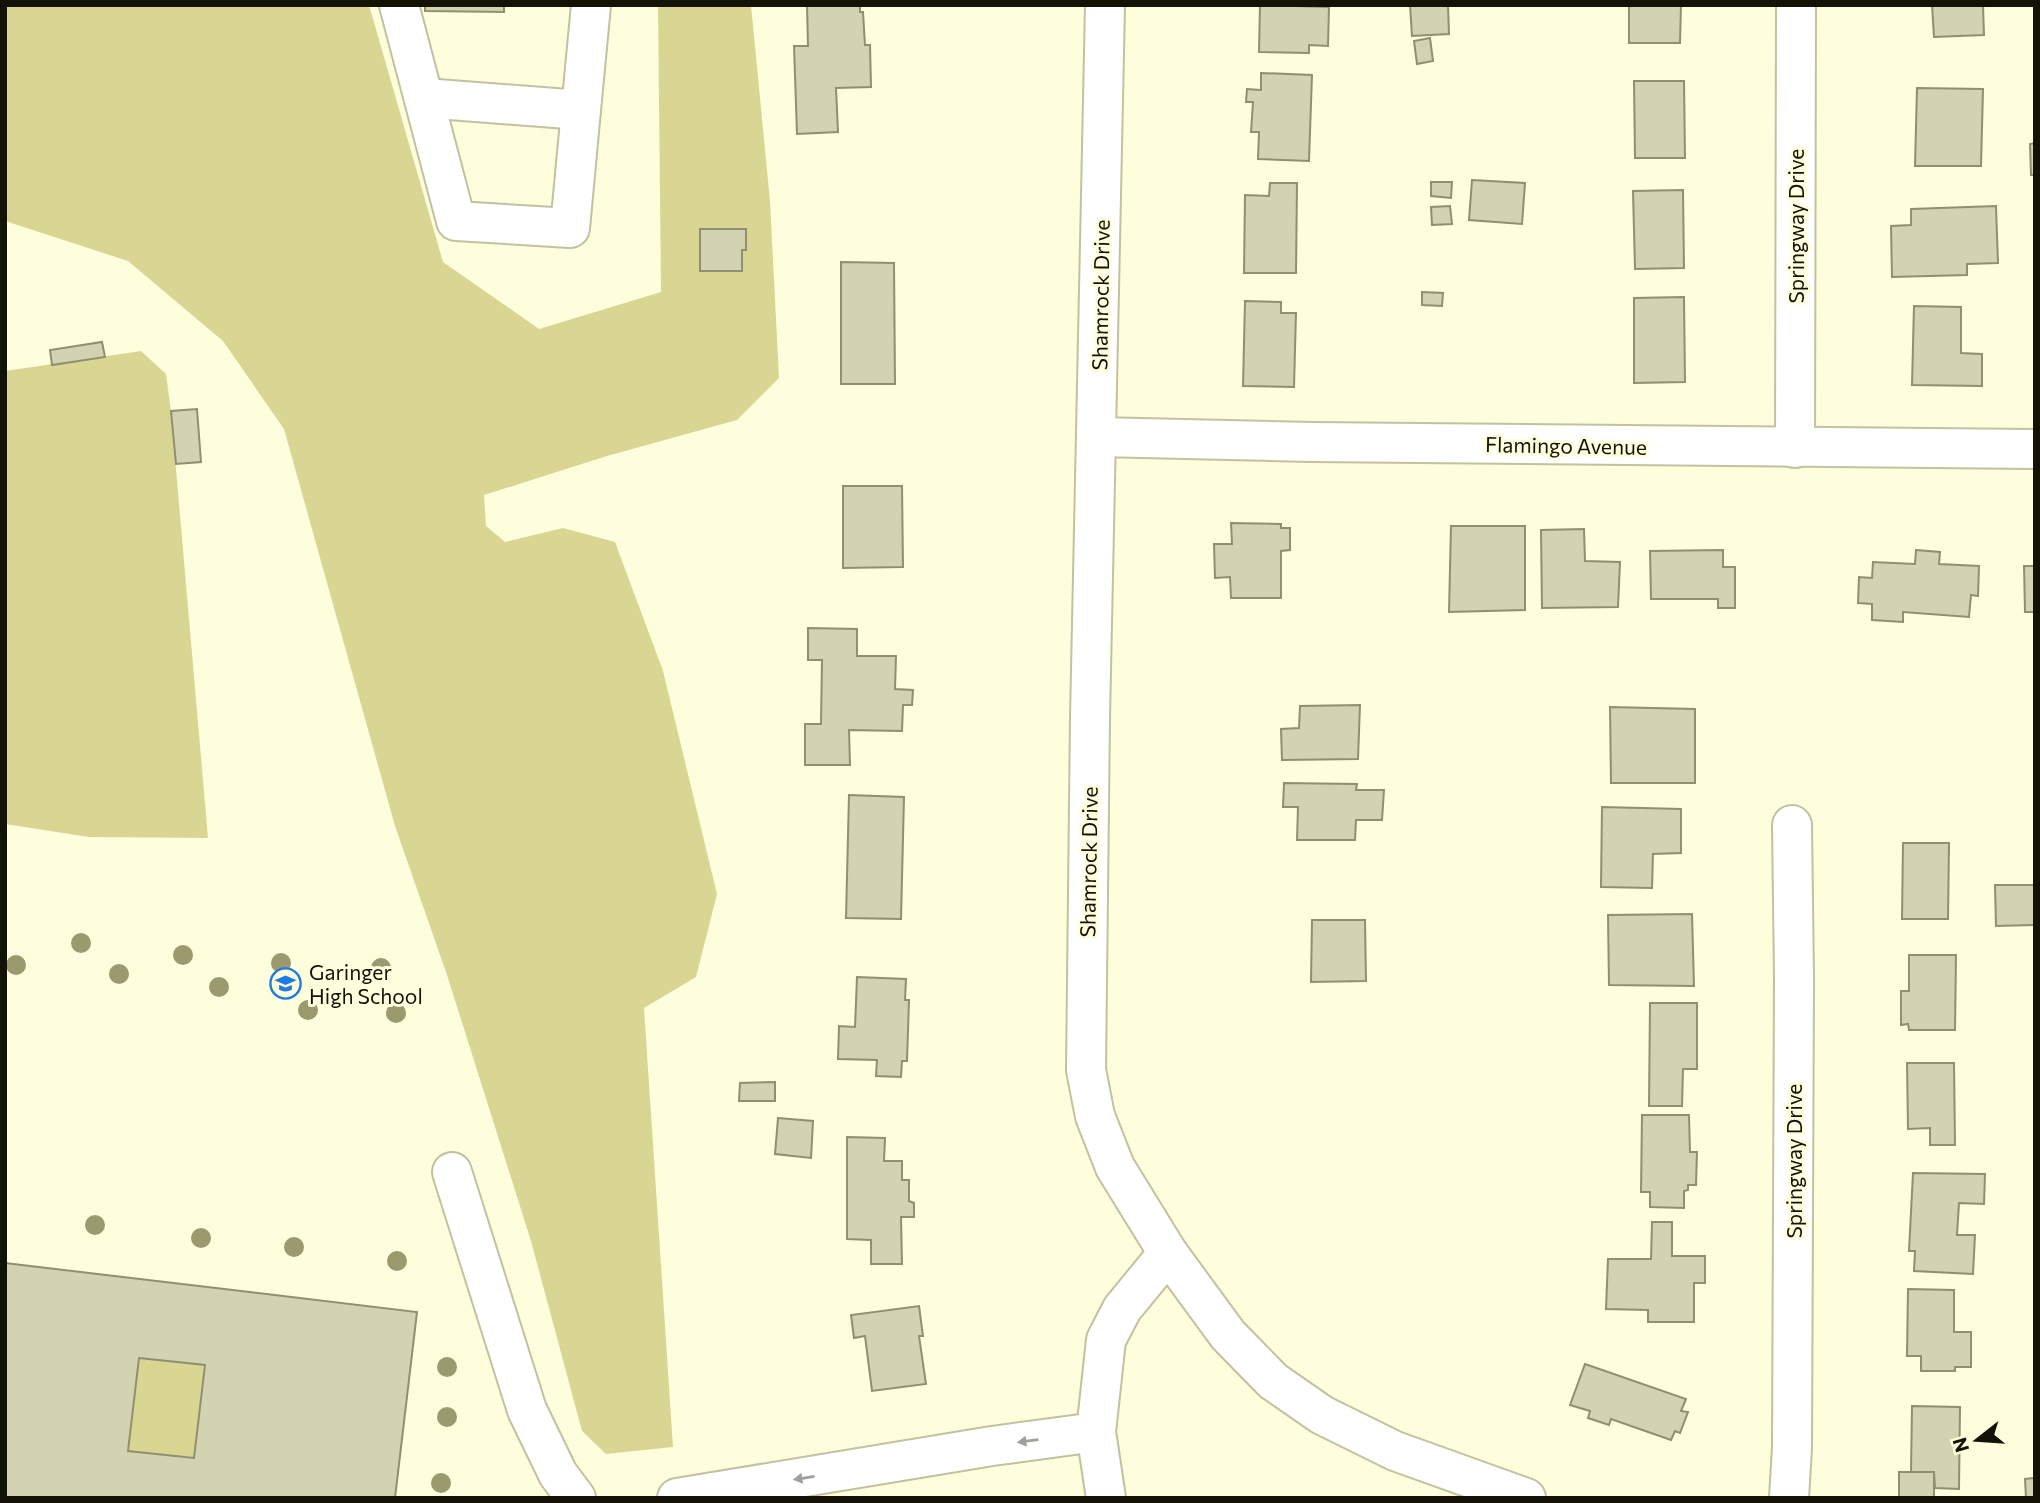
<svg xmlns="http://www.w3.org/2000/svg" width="2040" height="1503" font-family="Commissioner,sans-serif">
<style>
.green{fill:#d9d694}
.building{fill:#d3d2b1;stroke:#908f70;stroke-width:2;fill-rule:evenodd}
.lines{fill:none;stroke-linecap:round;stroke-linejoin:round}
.minor-casing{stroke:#c2c1a0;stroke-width:42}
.minor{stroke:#fff;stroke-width:38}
.tree{fill:#9b996e}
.oneway{fill:#a0a09b}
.labels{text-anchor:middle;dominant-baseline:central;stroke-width:6;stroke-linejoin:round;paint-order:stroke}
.street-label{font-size:21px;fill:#121206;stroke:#fefddc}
.poi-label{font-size:21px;fill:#121206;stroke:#fefddc;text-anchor:start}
</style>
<rect width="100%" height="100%" fill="#fefddc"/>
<g class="green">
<polygon points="5,5 369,5 443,262 539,329 661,292 658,5 751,5 770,201 779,378 737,420 607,456 484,495 486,526 505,542 563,528 615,542 663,671 717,894 696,977 644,1008 673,1447 606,1454 582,1431 531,1241 447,975 395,826 284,429 223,341 128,261 5,221"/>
<polygon points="141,351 166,374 171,411 208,838 89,837 5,824 5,371"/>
<polygon points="139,1358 205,1365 194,1458 128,1451"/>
</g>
<g class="building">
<polygon points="425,5 504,5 504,12 425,11"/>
<polygon points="807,5 860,5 860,12 863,12 865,45 870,45 871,87 836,88 838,132 797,134 794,46 808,46"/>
<polygon points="1260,5 1329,7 1328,46 1309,45 1309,53 1259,52"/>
<polygon points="1410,5 1448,5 1449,34 1412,36"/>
<polygon points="1629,5 1681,5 1680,43 1629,43"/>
<polygon points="1932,5 1983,5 1984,35 1934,37"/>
<polygon points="1430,38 1433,61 1417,64 1414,41"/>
<polygon points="1261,73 1312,75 1309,161 1258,159 1259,132 1251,132 1253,102 1246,102 1247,89 1261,90"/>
<polygon points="1634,81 1684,81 1685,158 1635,158"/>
<polygon points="1917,88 1983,89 1981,166 1915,166"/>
<polygon points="2035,143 2035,175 2031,175 2030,144"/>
<polygon points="1472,180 1525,183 1522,224 1469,220"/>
<polygon points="1431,182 1452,182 1451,198 1431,196"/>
<polygon points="1270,183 1297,183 1296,273 1244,273 1245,195 1269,196"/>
<polygon points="1683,190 1684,268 1635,269 1633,191"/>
<polygon points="1450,206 1452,224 1432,225 1431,207"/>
<polygon points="1996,206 1998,263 1967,264 1967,275 1892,277 1891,226 1911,225 1911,209"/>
<polygon points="700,229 746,229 746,250 742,250 742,271 700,271"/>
<polygon points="841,262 894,263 895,384 841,384"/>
<polygon points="1422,292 1443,293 1442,306 1422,305"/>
<polygon points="1684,297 1685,382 1634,383 1634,298"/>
<polygon points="1245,301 1281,302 1281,313 1296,313 1294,387 1243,386"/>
<polygon points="1914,306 1961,307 1961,353 1982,354 1982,386 1912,385"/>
<polygon points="102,342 105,357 52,365 50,350"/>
<polygon points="197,409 201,462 176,464 171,411"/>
<polygon points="843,486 902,486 903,567 843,568"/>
<polygon points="1231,523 1281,524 1281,528 1290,528 1290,550 1281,551 1281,598 1231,598 1230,577 1215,578 1214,544 1232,544"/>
<polygon points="1451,526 1525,526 1525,610 1449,612"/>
<polygon points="1584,529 1585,561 1620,562 1618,607 1542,608 1541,530"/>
<polygon points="1723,550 1723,567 1735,567 1735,608 1718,608 1718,599 1651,599 1650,551"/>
<polygon points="1916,550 1940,552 1939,564 1979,566 1978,596 1971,595 1969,617 1903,612 1903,622 1872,620 1872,604 1858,603 1859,577 1872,578 1873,562 1915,564"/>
<polygon points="2024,566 2035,566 2035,612 2025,612"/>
<polygon points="808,628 857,629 857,656 896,656 895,689 913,690 912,705 903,705 902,731 849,730 850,765 805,765 805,724 821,724 822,660 808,660"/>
<polygon points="1360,705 1358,759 1282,760 1281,729 1299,728 1300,706"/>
<polygon points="1610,707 1695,709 1695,783 1611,783"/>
<polygon points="1284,783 1357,784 1356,790 1384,790 1382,820 1356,820 1355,840 1297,840 1298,807 1283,807"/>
<polygon points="849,795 904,797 901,919 846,918"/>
<polygon points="1602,807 1681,809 1681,853 1653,854 1652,888 1601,887"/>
<polygon points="1903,843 1949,843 1948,919 1902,919"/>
<polygon points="1995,885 2035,885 2035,925 1996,926"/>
<polygon points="1692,914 1694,986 1609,985 1608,915"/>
<polygon points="1312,920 1365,920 1366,981 1311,982"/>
<polygon points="1909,955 1956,955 1955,1030 1909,1030 1908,1024 1901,1025 1901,991 1909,991"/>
<polygon points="857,977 906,979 905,1000 909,1000 907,1061 902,1061 901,1077 876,1076 877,1060 838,1059 839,1026 855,1027"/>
<polygon points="1650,1003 1697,1003 1697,1069 1683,1069 1682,1106 1649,1106"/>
<polygon points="1907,1063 1954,1063 1955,1145 1930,1145 1930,1128 1908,1129"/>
<polygon points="775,1082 775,1101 739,1101 740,1083"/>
<polygon points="1642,1115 1689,1115 1690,1152 1697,1152 1696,1185 1688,1185 1688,1190 1684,1191 1684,1208 1650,1207 1650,1192 1641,1192"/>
<polygon points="778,1118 813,1121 811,1158 775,1154"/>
<polygon points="847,1137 885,1138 884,1161 902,1161 902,1180 909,1180 909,1201 914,1203 914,1217 901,1217 902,1264 871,1264 871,1240 847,1239"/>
<polygon points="1913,1173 1985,1174 1984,1204 1959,1203 1957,1235 1975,1235 1973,1274 1914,1271 1915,1251 1909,1251"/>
<polygon points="1652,1222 1672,1222 1672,1256 1705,1256 1705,1283 1694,1283 1694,1322 1648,1322 1648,1310 1606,1309 1608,1259 1651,1259"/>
<path d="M5 1263 417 1312 395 1498H5ZM139 1358 205 1365 194 1458 128 1451Z"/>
<polygon points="1908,1289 1954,1290 1954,1332 1971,1332 1971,1367 1955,1367 1955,1371 1921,1371 1921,1356 1907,1356"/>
<polygon points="919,1306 923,1336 919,1336 926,1384 872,1391 865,1336 854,1338 851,1315"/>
<polygon points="1585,1364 1686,1399 1681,1411 1688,1412 1680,1433 1675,1431 1671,1440 1611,1419 1609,1425 1588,1418 1590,1411 1570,1405"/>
<polygon points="1912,1406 1960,1407 1959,1489 1935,1488 1934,1472 1911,1472"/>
<rect x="1899" y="1472" width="35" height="26"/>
<polygon points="2035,1478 2035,1498 2026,1498 2025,1479"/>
</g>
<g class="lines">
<defs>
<g id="minor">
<polyline points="399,5 456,221 570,228 581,110"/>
<polyline points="1105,5 1090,718 1086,1070 1095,1116 1115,1167 1168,1253 1228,1335 1273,1381 1322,1415 1395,1451 1526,1498"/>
<polyline points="424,98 581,110 591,5"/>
<polyline points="1098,437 1312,442 2035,449"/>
<polyline points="1795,448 1796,5"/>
<polyline points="452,1172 527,1410 558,1474 576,1498"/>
<polyline points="677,1498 992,1446 1096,1432"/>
<polyline points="1106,1498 1096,1432 1106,1340 1122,1309 1168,1253"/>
<polyline points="1789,1498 1792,1448 1794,978 1792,825"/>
</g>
</defs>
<use href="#minor" class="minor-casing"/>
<use href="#minor" class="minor"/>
</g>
<g class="tree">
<circle cx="81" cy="943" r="10"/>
<circle cx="183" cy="955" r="10"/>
<circle cx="281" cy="963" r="10"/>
<circle cx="16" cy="965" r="10"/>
<circle cx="381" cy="968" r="10"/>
<circle cx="119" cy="974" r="10"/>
<circle cx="219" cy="987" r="10"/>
<circle cx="308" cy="1010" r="10"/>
<circle cx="396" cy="1013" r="10"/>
<circle cx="95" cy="1225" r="10"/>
<circle cx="201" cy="1238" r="10"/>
<circle cx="294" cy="1247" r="10"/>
<circle cx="397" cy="1261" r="10"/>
<circle cx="447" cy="1367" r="10"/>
<circle cx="447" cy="1417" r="10"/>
<circle cx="441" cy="1483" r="10"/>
</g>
<defs><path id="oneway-solid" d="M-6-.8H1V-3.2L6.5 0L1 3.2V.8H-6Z" transform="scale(1.75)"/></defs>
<g class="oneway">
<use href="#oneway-solid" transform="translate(1028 1441) rotate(173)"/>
<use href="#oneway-solid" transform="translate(804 1478) rotate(171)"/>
</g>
<defs>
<symbol id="school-ring" viewBox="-11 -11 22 22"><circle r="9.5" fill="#fefddc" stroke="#1e7ae4" stroke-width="1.5"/><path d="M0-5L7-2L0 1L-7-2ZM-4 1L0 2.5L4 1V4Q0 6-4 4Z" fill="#1e7ae4"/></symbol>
</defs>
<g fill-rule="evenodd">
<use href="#school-ring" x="268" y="966" width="35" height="35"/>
</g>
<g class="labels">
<g class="street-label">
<text transform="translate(1795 226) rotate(-90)">Springway Drive</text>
<text transform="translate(1100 295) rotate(-89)">Shamrock Drive</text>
<text transform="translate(1566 445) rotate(1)">Flamingo Avenue</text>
<text transform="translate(1088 862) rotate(-89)">Shamrock Drive</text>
<text transform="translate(1793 1161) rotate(-90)">Springway Drive</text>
</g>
<g class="poi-label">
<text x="309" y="971">Garinger<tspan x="309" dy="24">High School</tspan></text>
</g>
</g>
<rect width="2040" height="1503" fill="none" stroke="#121206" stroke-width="14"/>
<g transform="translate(1977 1440) rotate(253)" stroke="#fefddc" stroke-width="5" paint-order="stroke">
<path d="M0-5L12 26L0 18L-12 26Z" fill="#121206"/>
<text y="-10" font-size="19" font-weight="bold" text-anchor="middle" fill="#121206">N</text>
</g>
</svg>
